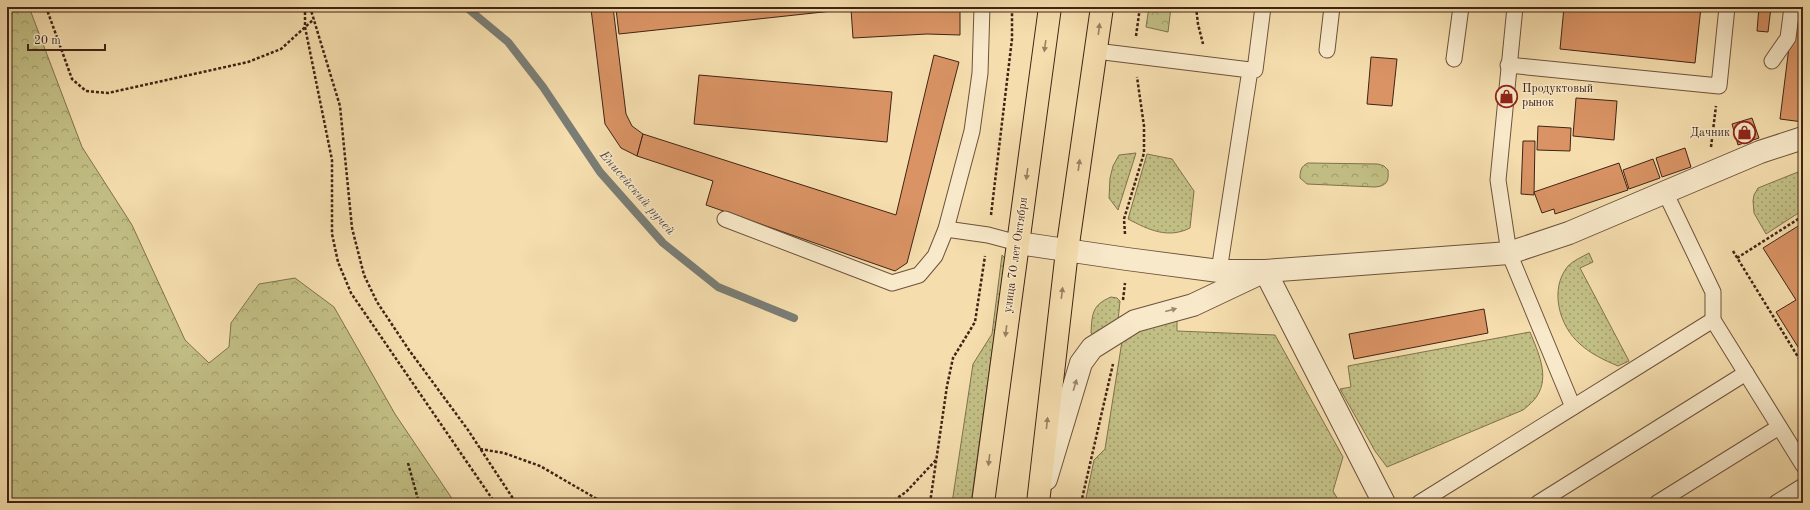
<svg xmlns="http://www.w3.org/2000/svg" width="1810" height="510" font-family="'Old Standard TT',serif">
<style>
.grass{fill:url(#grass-dots);stroke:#81724d}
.forest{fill:url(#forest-crowns);stroke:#81724d}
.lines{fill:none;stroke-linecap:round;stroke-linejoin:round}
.stream{stroke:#7a7d75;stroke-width:8}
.building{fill:#d99364;stroke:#402415}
.lane-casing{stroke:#6d523b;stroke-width:17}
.street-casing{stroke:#6d523b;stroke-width:24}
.primary-casing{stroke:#402415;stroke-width:24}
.path{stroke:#402415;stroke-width:2.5;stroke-dasharray:3 2;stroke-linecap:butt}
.lane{stroke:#f8e9ca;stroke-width:15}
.street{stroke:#f8e9ca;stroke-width:22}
.primary{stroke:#f5ddad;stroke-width:22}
.oneway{fill:#9a8061}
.oneway2{fill:#9c8670}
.labels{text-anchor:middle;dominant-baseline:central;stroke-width:3;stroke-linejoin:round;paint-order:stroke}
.poi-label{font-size:12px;fill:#402415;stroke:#f8e9ca;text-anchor:start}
.street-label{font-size:12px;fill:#402415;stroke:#f8e9ca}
.water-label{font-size:13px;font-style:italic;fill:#58493d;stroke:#f8e9ca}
</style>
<defs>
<pattern id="grass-dots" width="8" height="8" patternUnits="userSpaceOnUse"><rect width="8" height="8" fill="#c2bf85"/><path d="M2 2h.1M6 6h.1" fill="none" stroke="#9f9b6c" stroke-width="1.8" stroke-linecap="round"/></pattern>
<pattern id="forest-crowns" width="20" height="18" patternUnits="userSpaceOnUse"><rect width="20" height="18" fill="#c2bf85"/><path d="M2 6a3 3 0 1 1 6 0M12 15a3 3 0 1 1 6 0" fill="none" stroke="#9f9b6c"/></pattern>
</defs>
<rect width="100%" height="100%" fill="#f5ddad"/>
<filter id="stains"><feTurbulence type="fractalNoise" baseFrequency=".005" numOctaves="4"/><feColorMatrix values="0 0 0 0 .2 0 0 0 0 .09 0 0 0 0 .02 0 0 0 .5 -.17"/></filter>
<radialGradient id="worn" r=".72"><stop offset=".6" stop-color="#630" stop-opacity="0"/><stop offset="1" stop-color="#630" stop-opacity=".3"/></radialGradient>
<g class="grass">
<polygon points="1136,153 1118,210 1109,198 1110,178 1113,166 1119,155"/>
<path d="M1147 154 1172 159 1194 191 1190 228C1168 239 1149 230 1128 219Z"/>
<polygon points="1803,170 1803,210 1766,234 1754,213 1753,201 1754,195 1758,188"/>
<path d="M1589 253 1593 262 1580 268 1629 361 1618 366C1604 360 1591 354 1580 344 1559 326 1549 289 1568 266 1574 260 1582 257 1589 253Z"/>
<polygon points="1002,255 1005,258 971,503 952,503 973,364 992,334"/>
<path d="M1111 297 1117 298 1120 301 1118 321 1093 335 1091 333C1092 314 1092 305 1111 297Z"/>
<polygon points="1177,321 1177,331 1275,335 1343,457 1333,491 1340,503 1085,503 1094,460 1105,449 1122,341 1132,329"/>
<path d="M1530 332C1538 352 1550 376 1537 396 1534 401 1528 406 1523 410L1387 467 1375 451 1340 389 1351 387 1348 366Z"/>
</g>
<g class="forest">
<polygon points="7,7 29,7 82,147 132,225 185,340 209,363 229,347 231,323 259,284 295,278 334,307 395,414 455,503 7,503"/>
<polygon points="1149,7 1171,7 1168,32 1146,27"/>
<path d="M1308 163 1378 164 1384 166 1388 170C1389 181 1387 186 1375 187L1307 184 1300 178C1300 171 1301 166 1308 163Z"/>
</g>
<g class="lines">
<polyline class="stream" points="466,7 508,42 543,87 600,172 663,243 718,287 794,318"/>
</g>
<g class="building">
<polygon points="613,7 626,114 632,126 643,134 637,156 621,148 605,124 591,9"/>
<polygon points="637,7 960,7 960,35 927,34 853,38 851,9 619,34 616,9"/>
<polygon points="1564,7 1701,7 1695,63 1560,49"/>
<polygon points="1759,7 1771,7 1768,32 1757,31"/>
<polygon points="1794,7 1803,7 1803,122 1780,119"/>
<polygon points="934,55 959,62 907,263 895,271 706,205 713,181 637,156 643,134 896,215"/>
<polygon points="1371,57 1397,59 1392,106 1367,104"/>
<polygon points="699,75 892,92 887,142 694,124"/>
<polygon points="1576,98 1617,101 1614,140 1573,136"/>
<polygon points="1752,118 1759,138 1738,145 1732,124"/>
<polygon points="1538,126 1571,128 1570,151 1537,150"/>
<polygon points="1523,141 1535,141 1534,195 1521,194"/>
<polygon points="1685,148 1691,167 1662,177 1656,158"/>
<polygon points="1653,159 1660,178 1629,189 1623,170"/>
<polygon points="1619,163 1628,190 1555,214 1554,209 1542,213 1534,192"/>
<polygon points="1803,223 1803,355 1776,312 1796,300 1763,248"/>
<polygon points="1484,309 1488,333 1354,359 1349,334"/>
</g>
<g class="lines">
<defs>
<g id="lane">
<polyline points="1515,7 1498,180 1509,253 1573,407"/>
<polyline points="1327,50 1332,7"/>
<polyline points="1096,51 1250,70 1219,271"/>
<polyline points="1454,59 1461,7"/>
<polyline points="1772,61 1788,38 1792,7"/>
<polyline points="1508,65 1719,86 1727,7"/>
<polyline points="1255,70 1263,7"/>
<polyline points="1665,192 1713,292 1713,320 1803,465"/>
<polyline points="725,219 892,283 919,275 935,256 946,229 972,131 980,73 982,7"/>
<polyline points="946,229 988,235 1018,243"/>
<polyline points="1419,503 1713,320"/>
<polyline points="1538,503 1746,373"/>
<polyline points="1657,503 1779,427"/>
<polyline points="1776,503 1803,486"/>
</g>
<g id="street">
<polyline points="1018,243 1127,259 1219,271 1265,271 1509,253 1569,233 1760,152 1803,138"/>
<polyline points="1046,479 1081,363 1092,348 1135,321 1193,305 1265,271 1384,503"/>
</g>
<g id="primary">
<polyline points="983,503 1050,7"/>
<polyline points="1038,503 1067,251 1102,7"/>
</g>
</defs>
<use href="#lane" class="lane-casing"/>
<use href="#street" class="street-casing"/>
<use href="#primary" class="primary-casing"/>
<g class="path">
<polyline points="46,7 72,79 86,91 108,93 248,62 281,49 314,19"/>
<polyline points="305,7 305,27 332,160 332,234 338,262 351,293 495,503"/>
<polyline points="310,7 340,106 352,228 364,275 377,302 409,350 468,430 516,503"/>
<polyline points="1196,7 1198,24 1203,44"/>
<polyline points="1136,36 1140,7"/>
<polyline points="1711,147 1716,106"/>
<polyline points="991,215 1012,39 1012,7"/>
<polyline points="1125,234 1124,219 1144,153 1144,126 1137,77"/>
<polyline points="1733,251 1803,365"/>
<polyline points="1737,258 1803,216"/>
<polyline points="1123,300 1125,283"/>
<polyline points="480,449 504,453 540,466 604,503"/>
<polyline points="408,463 419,503"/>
<polyline points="890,503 906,492 936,460"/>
<polyline points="930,503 947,386 953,358 975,322 985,256"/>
<polyline points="1081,503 1113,364"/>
</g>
<use href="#lane" class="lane"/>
<use href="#street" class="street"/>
<use href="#primary" class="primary"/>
</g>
<defs><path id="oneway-solid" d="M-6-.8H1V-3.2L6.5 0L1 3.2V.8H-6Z"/></defs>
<g class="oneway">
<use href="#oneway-solid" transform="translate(1099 29) rotate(-83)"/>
<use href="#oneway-solid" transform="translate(1045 46) rotate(98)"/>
<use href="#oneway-solid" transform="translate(1079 165) rotate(-82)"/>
<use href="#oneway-solid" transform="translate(1027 174) rotate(98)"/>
<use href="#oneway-solid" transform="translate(1062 293) rotate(-83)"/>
<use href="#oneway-solid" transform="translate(1006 331) rotate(97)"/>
<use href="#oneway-solid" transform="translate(1047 423) rotate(-84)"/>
<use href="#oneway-solid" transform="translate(989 460) rotate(97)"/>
</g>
<g class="oneway2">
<use href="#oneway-solid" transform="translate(1171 310) rotate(-15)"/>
<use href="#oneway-solid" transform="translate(1075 385) rotate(-73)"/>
</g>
<defs>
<symbol id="shop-ring" viewBox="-11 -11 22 22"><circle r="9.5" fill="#f8e9ca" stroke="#8f2418" stroke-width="1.5"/><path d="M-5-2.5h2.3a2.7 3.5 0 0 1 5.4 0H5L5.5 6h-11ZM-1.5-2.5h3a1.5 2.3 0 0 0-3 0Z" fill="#8f2418"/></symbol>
</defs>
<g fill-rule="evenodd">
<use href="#shop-ring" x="1494" y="84" width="25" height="25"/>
<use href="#shop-ring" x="1732" y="120" width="25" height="25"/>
</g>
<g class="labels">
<g class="poi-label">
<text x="1522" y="89">Продуктовый<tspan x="1522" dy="14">рынок</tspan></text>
<text x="1730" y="133" text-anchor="end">Дачник</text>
</g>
<g class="street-label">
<text transform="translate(1016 255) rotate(-82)">улица 70 лет Октября</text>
</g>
<g class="water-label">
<text transform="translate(637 193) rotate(49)">Енисейский ручей</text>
</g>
</g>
<rect width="1810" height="510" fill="none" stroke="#f5ddad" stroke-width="24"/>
<rect x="8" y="8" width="1794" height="494" fill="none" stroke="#402415" stroke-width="2"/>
<rect x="12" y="12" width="1786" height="486" fill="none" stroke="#402415"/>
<path d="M28 44v6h77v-6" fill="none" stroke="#402415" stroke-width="2"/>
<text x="34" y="44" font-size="12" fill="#402415" stroke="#f8e9ca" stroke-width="3" paint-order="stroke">20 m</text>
<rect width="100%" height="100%" filter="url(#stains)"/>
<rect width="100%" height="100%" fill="url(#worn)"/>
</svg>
